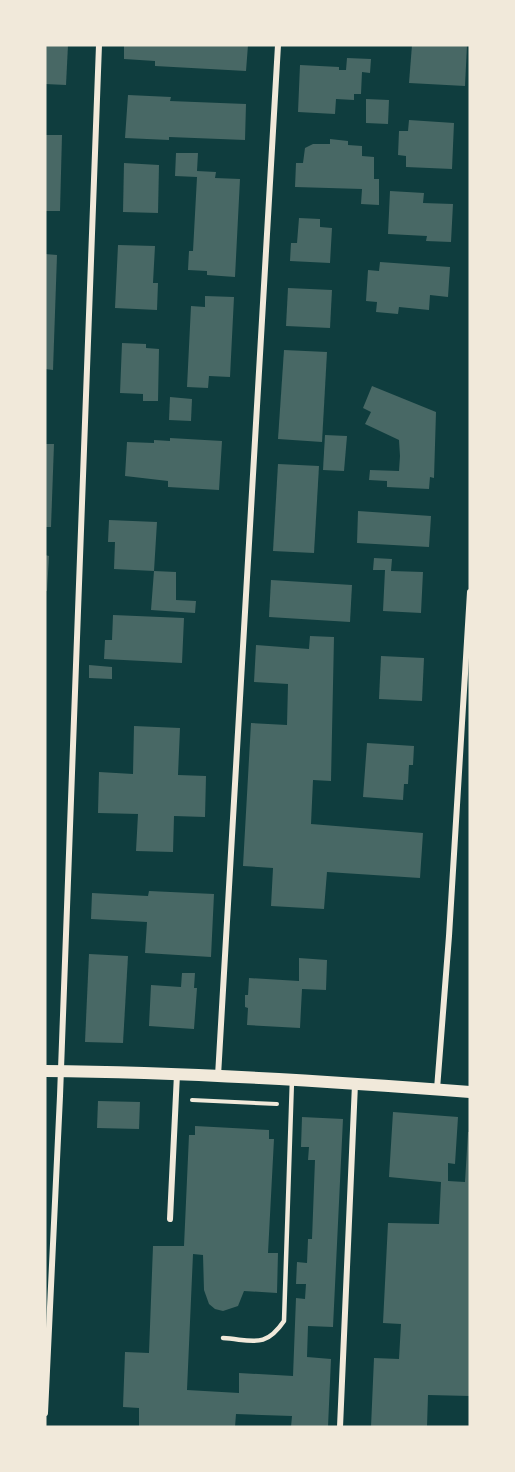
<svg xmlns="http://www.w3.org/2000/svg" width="515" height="1472" font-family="Spectral,serif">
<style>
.building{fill:#486865}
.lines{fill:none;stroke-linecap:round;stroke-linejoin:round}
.path{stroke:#f1e9da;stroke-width:4}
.service{stroke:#f1e9da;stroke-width:4.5}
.minor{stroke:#f1e9da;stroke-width:6}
.secondary{stroke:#f1e9da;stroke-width:12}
</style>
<rect width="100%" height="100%" fill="#0f3d3e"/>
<g class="building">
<polygon points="45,45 68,45 66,85 45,84"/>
<polygon points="124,45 248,45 246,71 155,66 155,61 124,59"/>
<polygon points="412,45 467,45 465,86 409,83"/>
<polygon points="347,58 371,59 370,73 362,72 361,94 354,94 354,100 336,99 335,114 298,112 300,65 339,67 339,70 346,70"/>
<polygon points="128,95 171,97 170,101 246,104 245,140 169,137 169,140 125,138"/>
<polygon points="366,99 389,100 388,124 366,123"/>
<polygon points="409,120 454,123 452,169 406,167 406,156 398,155 399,131 408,131"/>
<polygon points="45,135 62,135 60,211 45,211"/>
<polygon points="330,139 348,141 348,145 362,146 362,156 374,157 374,179 379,179 379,205 361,204 362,189 295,187 296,163 303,163 305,148 313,144 330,144"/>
<polygon points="176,153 198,153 197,171 216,172 215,178 240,179 235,277 207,275 207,271 188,270 189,251 193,251 197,177 175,176"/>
<polygon points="124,163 159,165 158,213 123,212"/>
<polygon points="390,191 424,193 423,203 453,204 451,242 426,241 427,236 388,234"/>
<polygon points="299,218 320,219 320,227 332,228 330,263 290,261 291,243 297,243"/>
<polygon points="118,245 155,246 153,283 158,283 157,310 115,308"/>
<polygon points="45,254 57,255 53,370 45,369"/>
<polygon points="380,262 450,267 448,297 430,295 429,310 399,307 398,314 376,312 377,302 366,301 368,270 379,271"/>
<polygon points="288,288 332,290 330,328 286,326"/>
<polygon points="205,296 234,297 230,377 209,376 208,388 187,387 191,306 205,307"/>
<polygon points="122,343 146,344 146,348 159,349 158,401 143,401 143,394 120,393"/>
<polygon points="284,350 327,352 322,442 278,439"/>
<polygon points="372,386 436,412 434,478 430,477 429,489 387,487 387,481 369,480 370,470 399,471 400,456 399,440 365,424 371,412 363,408"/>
<polygon points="170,397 192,399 191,421 169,420"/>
<polygon points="325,435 347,436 344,471 323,470"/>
<polygon points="170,438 222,441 219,490 168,487 168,481 125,476 127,442 154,443 154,440 170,441"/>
<polygon points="45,444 54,444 51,527 45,527"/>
<polygon points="278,464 319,466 314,553 273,551"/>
<polygon points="358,511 431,516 429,547 357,543"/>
<polygon points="109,520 157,522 154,571 114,569 115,542 108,542"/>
<polygon points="45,555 49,556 47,591 45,591"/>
<polygon points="374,558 392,559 391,571 423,572 421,613 383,611 385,570 373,570"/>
<polygon points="154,571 176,572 176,600 196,601 195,613 151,610"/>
<polygon points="271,580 352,585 350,622 269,617"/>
<polygon points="113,615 184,618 182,663 104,659 105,640 112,640"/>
<polygon points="310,636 334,637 331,781 313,780 311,824 423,833 420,878 327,872 324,909 271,906 273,868 243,866 251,723 287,725 288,684 254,682 256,645 309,649"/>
<polygon points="381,656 424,658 422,701 379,699"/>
<polygon points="89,665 112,667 112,679 89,678"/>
<polygon points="134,726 180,728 178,775 206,776 205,817 174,816 173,852 136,851 138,814 98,813 99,772 133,774"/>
<polygon points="367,743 414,746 413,765 409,765 408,784 404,784 403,800 363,797"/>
<polygon points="149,891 214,894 211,957 145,953 147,922 91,919 92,893 148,896"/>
<polygon points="89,954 128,956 123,1043 85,1042"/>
<polygon points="299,958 327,960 326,990 302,989 300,1028 247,1025 248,1008 245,1007 245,995 248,995 249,978 299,981"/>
<polygon points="182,973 195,973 194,988 197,988 194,1029 149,1026 151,985 181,987"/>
<polygon points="98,1101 140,1102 139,1129 97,1128"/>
<polygon points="393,1112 458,1117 455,1164 448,1163 448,1181 465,1182 468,1132 470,1132 470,1396 428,1395 427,1427 371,1427 374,1358 399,1359 401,1324 383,1323 388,1223 439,1224 441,1182 389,1177"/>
<polygon points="302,1117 343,1119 333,1327 308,1326 307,1357 331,1359 328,1427 291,1427 292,1416 236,1414 235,1427 139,1427 139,1408 123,1407 125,1352 149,1353 153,1246 184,1246 189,1135 195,1135 195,1126 269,1130 269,1139 274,1139 268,1253 278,1253 277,1293 244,1291 238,1306 223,1311 215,1309 209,1304 204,1290 203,1255 193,1254 187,1390 239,1393 239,1373 293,1376 296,1298 305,1299 306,1284 296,1284 297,1262 307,1263 308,1239 312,1239 315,1160 308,1160 309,1147 301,1147"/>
</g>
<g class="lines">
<polyline class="path" points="192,1100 277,1104"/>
<path class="service" d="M223 1338C253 1340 265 1349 284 1321L292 1079"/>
<g class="minor">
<polyline points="218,1076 278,45"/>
<polyline points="437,1089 449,936 470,592"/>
<polyline points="170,1219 177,1074"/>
<polyline points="45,1413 60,1096 99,45"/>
<polyline points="340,1427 355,1084"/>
</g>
<path class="secondary" d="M45 1071C187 1072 329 1081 470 1092"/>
</g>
<rect width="515" height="1472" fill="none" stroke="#f1e9da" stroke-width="93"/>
</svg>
